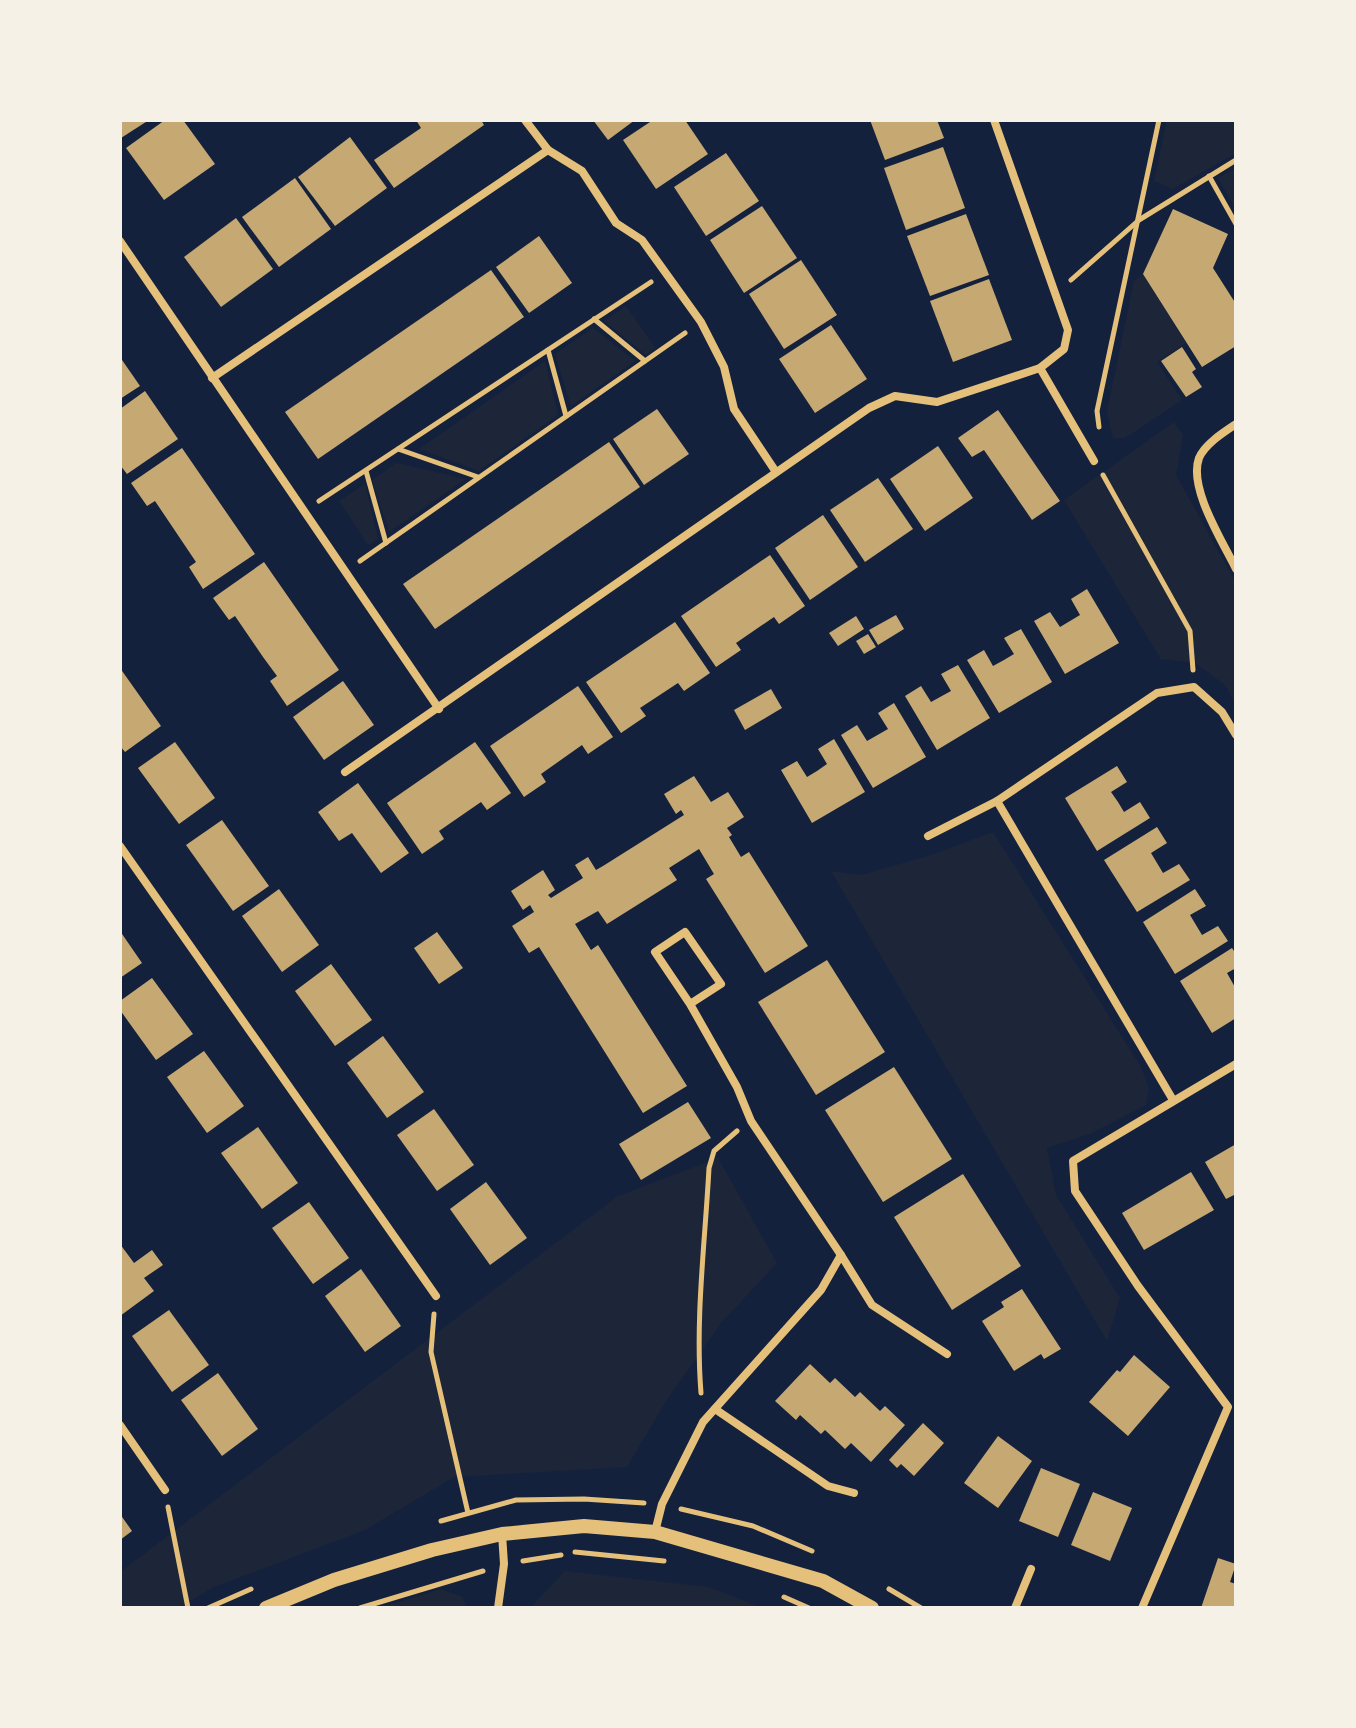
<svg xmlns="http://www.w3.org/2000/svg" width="1356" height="1728" font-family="'Exo 2',sans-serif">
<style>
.green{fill:#1d2539}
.building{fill:#c6a872}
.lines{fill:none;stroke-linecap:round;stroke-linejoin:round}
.path{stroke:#e5c07b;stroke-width:5}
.minor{stroke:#e5c07b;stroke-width:8}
.tertiary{stroke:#e5c07b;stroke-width:14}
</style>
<rect width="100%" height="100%" fill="#14213d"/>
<g class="green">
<polygon points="1167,120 1236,120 1236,153 1173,189 1154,181"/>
<polygon points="1236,168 1236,210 1218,178"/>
<polygon points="1143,274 1186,343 1157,362 1182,400 1125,438 1113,438 1107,411 1134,281"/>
<polygon points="626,306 655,348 646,355 604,321"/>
<polygon points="593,328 635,361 571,406 555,354"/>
<polygon points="545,361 558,415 479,471 419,449"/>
<polygon points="1174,422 1183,435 1176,475 1236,583 1236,705 1225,685 1195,663 1161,659 1064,500"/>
<polygon points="396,463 397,463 466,479 389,532 372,480"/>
<polygon points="365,484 378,539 368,545 339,501"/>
<polygon points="993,832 1141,1067 1149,1088 1146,1105 1090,1134 1047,1148 1056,1195 1120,1298 1107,1341 831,871 861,875 931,855"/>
<polygon points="718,1158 777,1263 721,1323 666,1401 627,1467 454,1477 365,1530 214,1587 178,1608 120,1608 120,1572 618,1196"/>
<polygon points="565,1571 709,1587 762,1608 530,1608"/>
<polygon points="441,1589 462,1597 468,1608 379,1608"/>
</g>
<g class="building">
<polygon points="120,120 149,120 121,138"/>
<polygon points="165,120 183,120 215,164 164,200 126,148"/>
<polygon points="416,120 481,120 484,125 394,188 374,160 421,128"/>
<polygon points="593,120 635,120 608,140"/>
<polygon points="653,120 685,120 708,154 656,189 623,140"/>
<polygon points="870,120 937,120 944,138 885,160"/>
<polygon points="350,137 387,188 335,226 298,177"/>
<polygon points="943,147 965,208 906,230 884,168"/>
<polygon points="726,153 759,201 706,236 674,187"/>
<polygon points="295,178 331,229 279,267 242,217"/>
<polygon points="762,206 797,258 744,293 710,240"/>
<polygon points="1173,209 1228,234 1213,268 1236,304 1236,346 1202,367 1143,274"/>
<polygon points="966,214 989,275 930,296 907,236"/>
<polygon points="236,218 273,269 221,307 184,257"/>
<polygon points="539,236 572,283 529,313 496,267"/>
<polygon points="801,260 837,315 784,349 749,294"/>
<polygon points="491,270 524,317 318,459 285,412"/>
<polygon points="989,279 1012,340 953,362 930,301"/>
<polygon points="831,325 867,379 815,413 779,359"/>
<polygon points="1182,347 1196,369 1192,372 1202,387 1186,397 1161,361"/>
<polygon points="120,357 140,386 120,399"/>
<polygon points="145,391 178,439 127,474 120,465 120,409"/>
<polygon points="657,409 689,454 644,485 613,439"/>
<polygon points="998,410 1060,501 1032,520 984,450 972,457 958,438"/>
<polygon points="609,442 640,487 435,629 403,584"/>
<polygon points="938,446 973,498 925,531 890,479"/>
<polygon points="182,448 255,554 203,589 189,567 196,562 155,501 147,506 131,483"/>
<polygon points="878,478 913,529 865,562 830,510"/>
<polygon points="823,515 858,567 810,600 775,548"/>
<polygon points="770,555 805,606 779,624 774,617 736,643 741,650 716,667 681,616"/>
<polygon points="264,562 339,670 287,706 270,681 277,676 263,657 235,616 229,620 213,598"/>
<polygon points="1087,589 1119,643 1065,674 1034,621 1050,612 1060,627 1080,615 1071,599"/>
<polygon points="896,615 904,629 878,645 869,630"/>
<polygon points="856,616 864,629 838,646 829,633"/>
<polygon points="675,622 710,673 684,691 678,683 640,708 646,716 621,733 586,682"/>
<polygon points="1021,629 1052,682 999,713 967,660 984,650 993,666 1004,660 1014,654 1004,638"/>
<polygon points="868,634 876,647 864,654 856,641"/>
<polygon points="958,665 990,718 937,750 905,696 921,686 931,702 951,691 941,674"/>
<polygon points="120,668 161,726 125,752 120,746"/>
<polygon points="343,681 374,725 324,760 293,717"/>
<polygon points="578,686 613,737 588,754 582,745 541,774 546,782 524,797 490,746"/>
<polygon points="771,689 782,708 745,730 734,710"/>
<polygon points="894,703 926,757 873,788 841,735 857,725 867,741 888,729 878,713"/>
<polygon points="834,739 865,792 812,823 781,770 797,761 807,777 817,771 827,764 818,749"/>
<polygon points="175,742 215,798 179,824 138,768"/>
<polygon points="475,742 511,793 487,810 481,802 439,831 444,839 422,854 387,803"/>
<polygon points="1117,766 1127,782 1111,792 1118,802 1124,812 1140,802 1150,818 1097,851 1065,798"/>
<polygon points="694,776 711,802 728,792 744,817 727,828 732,835 729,837 741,857 749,852 808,946 765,973 706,879 714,874 699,849 669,868 677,880 607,924 598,911 575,924 591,950 598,945 687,1086 643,1113 539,947 529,953 512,926 534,912 530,905 523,910 511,891 543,870 555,890 548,895 551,898 583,878 575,865 588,857 596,870 603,866 684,815 681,810 676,814 664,794"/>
<polygon points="358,783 409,853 381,873 352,833 339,841 318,812"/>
<polygon points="222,820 269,886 233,911 186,845"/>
<polygon points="1157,827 1167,843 1151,853 1163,873 1179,864 1190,880 1137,912 1104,860"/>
<polygon points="279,889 319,945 282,972 242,916"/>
<polygon points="1195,889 1206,906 1190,915 1202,935 1218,926 1228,941 1175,974 1143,922"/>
<polygon points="120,931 142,963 120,978"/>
<polygon points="437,932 463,968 439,984 414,948"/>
<polygon points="1232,948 1236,954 1236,968 1227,973 1236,989 1236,1018 1212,1033 1180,981"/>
<polygon points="827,960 885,1052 816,1095 758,1002"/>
<polygon points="331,964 372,1020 335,1046 295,991"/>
<polygon points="152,978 193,1034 156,1060 120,1010 120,1001"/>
<polygon points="383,1036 424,1092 387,1118 347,1063"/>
<polygon points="204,1051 244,1106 207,1133 167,1077"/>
<polygon points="894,1067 952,1159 883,1202 825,1110"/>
<polygon points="688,1102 711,1138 641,1180 619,1144"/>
<polygon points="434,1109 474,1165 437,1191 397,1135"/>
<polygon points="258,1127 298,1183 262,1209 221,1153"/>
<polygon points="1236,1144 1236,1194 1226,1199 1205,1162"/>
<polygon points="1191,1172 1214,1210 1144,1250 1122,1213"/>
<polygon points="963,1174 1021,1266 952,1310 894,1217"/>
<polygon points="486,1182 527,1238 490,1265 450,1209"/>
<polygon points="309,1202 349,1258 313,1284 272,1228"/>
<polygon points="120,1244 134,1263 152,1250 163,1265 144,1278 154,1291 120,1316"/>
<polygon points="361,1269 401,1326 365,1352 325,1296"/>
<polygon points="1022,1289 1061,1349 1044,1359 1041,1354 1014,1371 982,1321 1004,1307 1001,1302"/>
<polygon points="169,1310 209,1365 172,1392 132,1336"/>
<polygon points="1134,1355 1170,1387 1128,1436 1089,1402 1117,1370 1120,1372"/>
<polygon points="810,1364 830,1383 835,1378 855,1397 860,1392 880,1411 885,1406 905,1425 871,1462 851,1443 845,1449 825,1430 821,1434 800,1415 796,1420 775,1401"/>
<polygon points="218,1373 258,1429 222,1456 181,1400"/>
<polygon points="923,1423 944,1443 914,1476 901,1464 897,1468 889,1460"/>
<polygon points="998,1436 1032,1461 998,1508 964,1483"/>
<polygon points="1041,1468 1080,1484 1058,1537 1019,1521"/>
<polygon points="1093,1492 1132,1508 1110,1561 1071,1545"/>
<polygon points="120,1514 132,1531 120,1540"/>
<polygon points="1218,1558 1236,1564 1230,1582 1236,1584 1236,1608 1201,1608"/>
</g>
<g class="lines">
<g class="path">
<polyline points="1209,176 1236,224"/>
<polyline points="1071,280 1139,220 1236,160"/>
<polyline points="594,319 645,361"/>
<polyline points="548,350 566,416"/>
<polyline points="1099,427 1097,411 1159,120"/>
<polyline points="398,449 478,477"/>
<polyline points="366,471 386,543"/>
<polyline points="1103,475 1190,631 1193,670"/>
<polyline points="319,501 651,282"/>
<polyline points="360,561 685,333"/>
<polyline points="434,1314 431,1352 468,1513"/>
<path d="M701 1393C695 1319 705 1243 709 1168L714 1151 737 1131"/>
<polyline points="168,1507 188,1608"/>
<polyline points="681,1509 753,1526 812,1551"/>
<polyline points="441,1521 516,1500 584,1499 644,1503"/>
<polyline points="575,1552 664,1561"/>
<polyline points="523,1561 561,1555"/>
<polyline points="889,1589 921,1608"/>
<polyline points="784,1597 809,1608"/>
<polyline points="208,1608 251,1589"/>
<polyline points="360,1608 483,1571"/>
</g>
<g class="minor">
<polyline points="525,120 548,150"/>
<polyline points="994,120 1068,330 1064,349 1040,368 1094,461"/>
<polyline points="120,241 439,709"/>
<polyline points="212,378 548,150 582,171 616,223 642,240 701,322 724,367 734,409 776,472"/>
<path d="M1236 424C1224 432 1205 444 1199 458 1188 488 1223 542 1236 569"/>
<polyline points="345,772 869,408 895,396 937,402 1040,368"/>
<polyline points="997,801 1173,1100"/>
<polyline points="928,836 997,801 1157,693 1194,687 1222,712 1236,735"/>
<polyline points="120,846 436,1296"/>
<polyline points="690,1004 721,984 685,932 655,952 690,1004 737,1087 751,1121 841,1255"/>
<polyline points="715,1409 828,1486 854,1493"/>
<polyline points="120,1425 165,1490"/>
<polyline points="655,1532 662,1504 703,1422 821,1290 841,1255 872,1305 947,1354"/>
<polyline points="498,1608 504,1564 502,1534"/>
<polyline points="1015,1608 1031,1569"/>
<polyline points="1142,1608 1228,1407 1138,1286 1075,1191 1073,1161 1236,1064"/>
</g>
<polyline class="tertiary" points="266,1608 334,1580 432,1550 502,1534 584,1526 655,1532 823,1581 872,1608"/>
</g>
<rect width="1356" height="1728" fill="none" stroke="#f6f1e7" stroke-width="244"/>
</svg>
